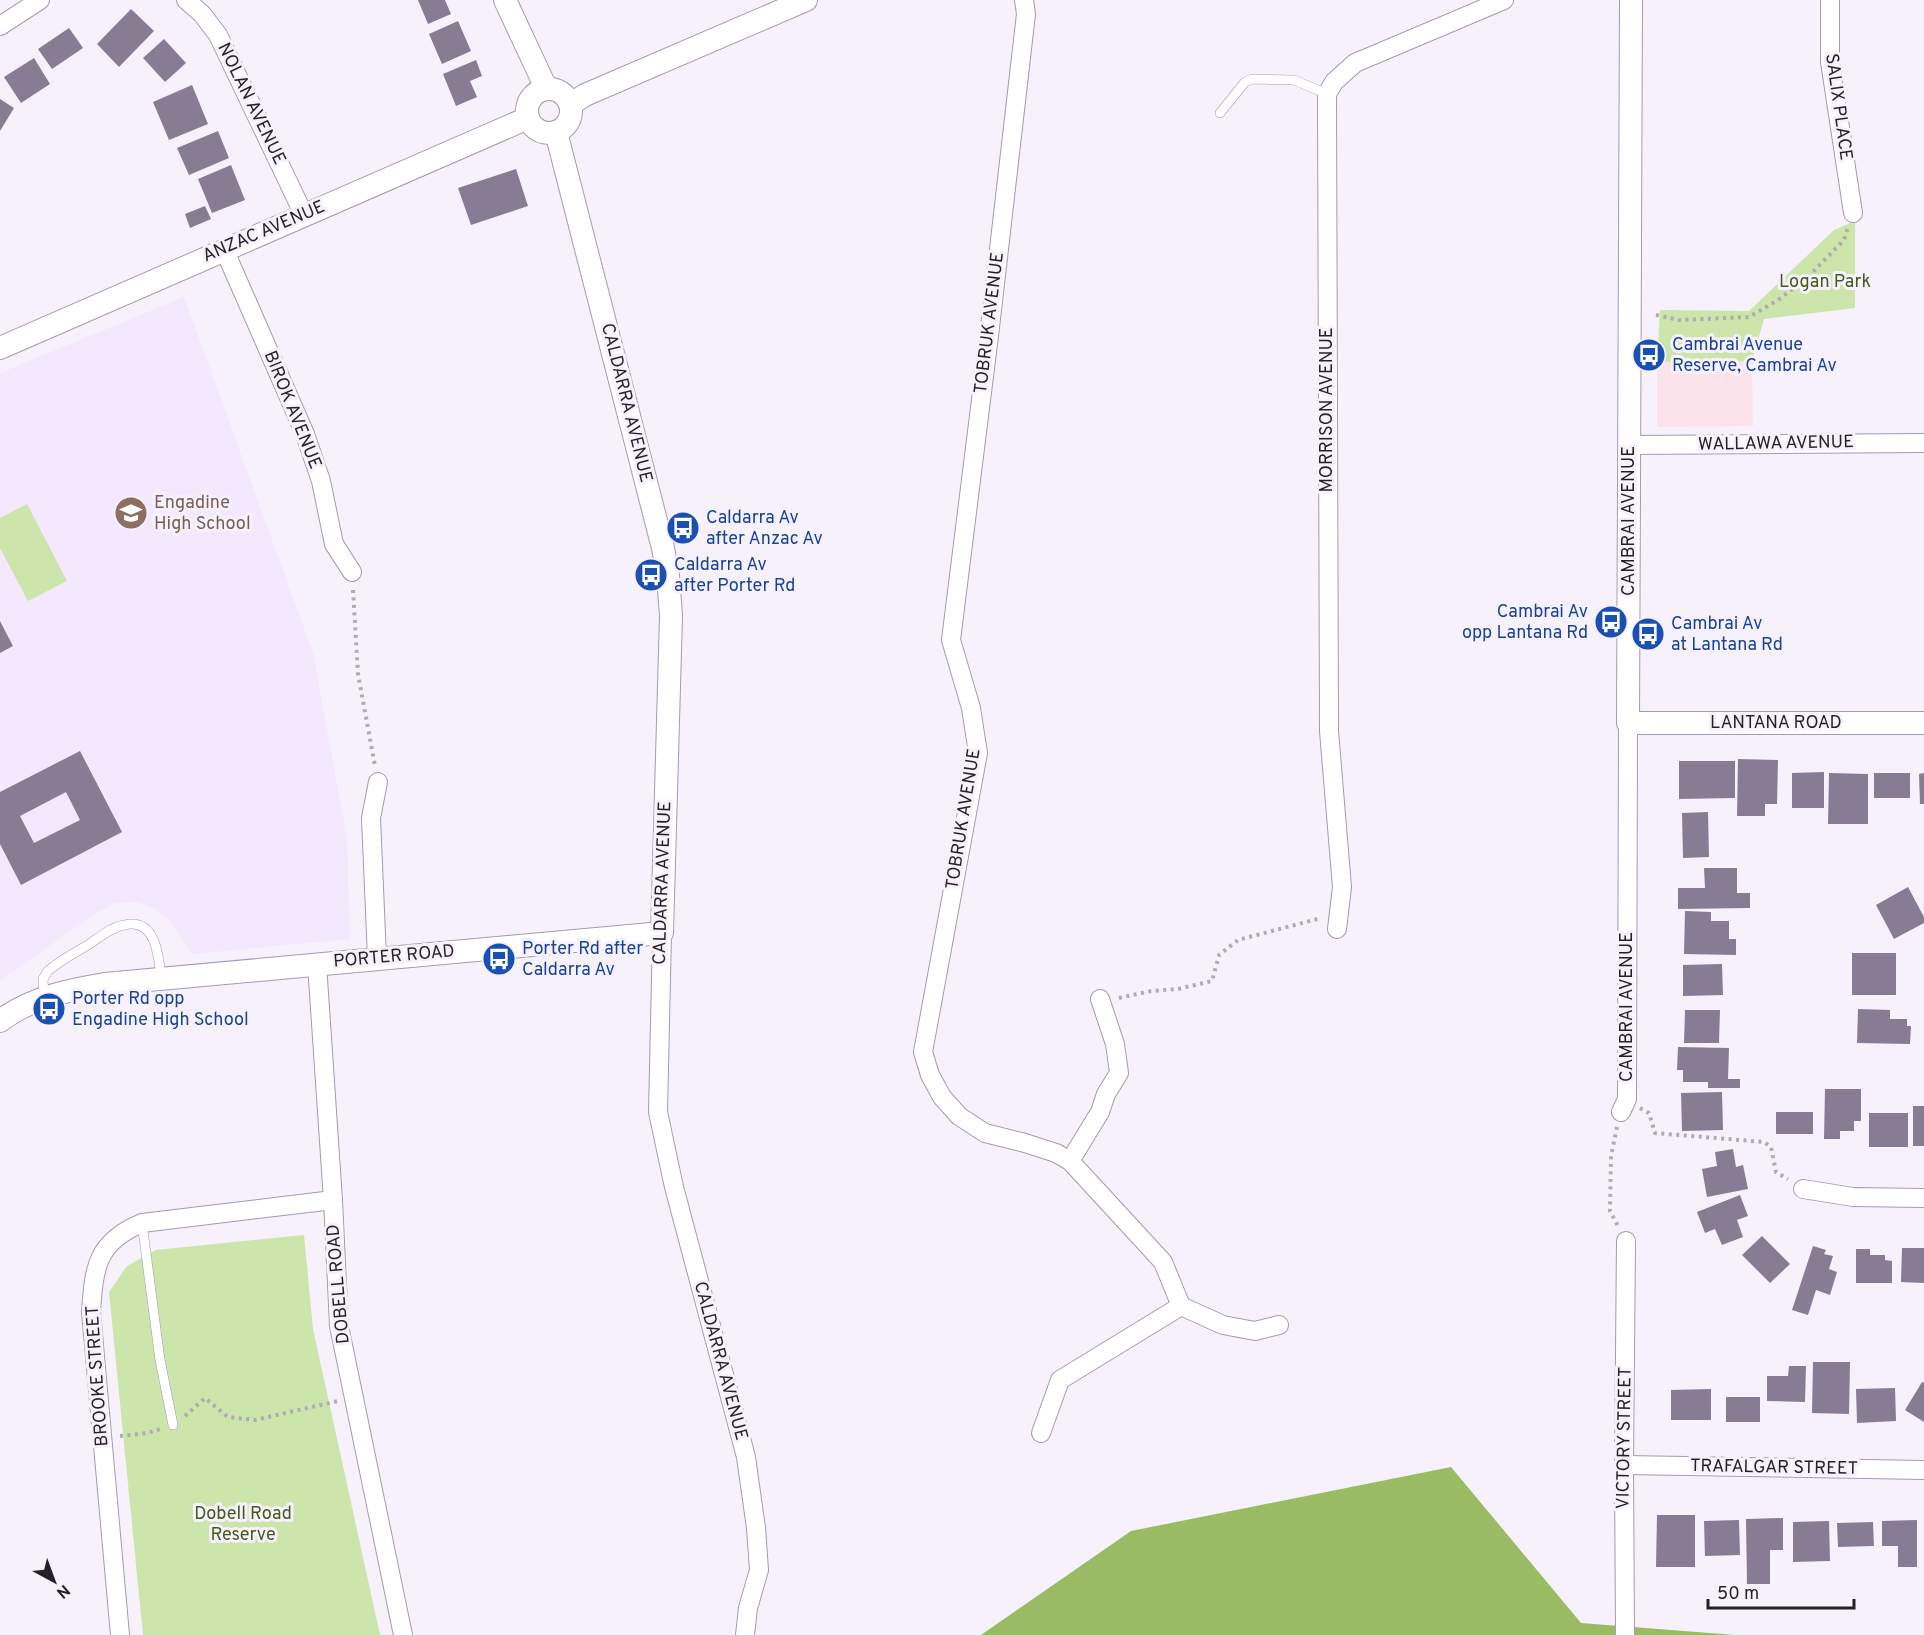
<svg xmlns="http://www.w3.org/2000/svg" width="1924" height="1635" font-family="Overpass,sans-serif">
<style>
.commercial{fill:#fce2eb}
.built{fill:#f3e8fd}
.green{fill:#cce5aa}
.forest{fill:#99bb64}
.building{fill:#887b94;fill-rule:evenodd}
.lines{fill:none;stroke-linecap:round;stroke-linejoin:round}
.service-casing{stroke:#a699b3;stroke-width:10}
.minor-casing{stroke:#a699b3;stroke-width:20}
.tertiary-casing{stroke:#a699b3;stroke-width:24}
.path{stroke:#b0aab5;stroke-width:4;stroke-dasharray:3 4.5;stroke-linecap:butt}
.service{stroke:#fff;stroke-width:9}
.minor{stroke:#fff;stroke-width:18}
.tertiary{stroke:#fff;stroke-width:22}
.labels{text-anchor:middle;dominant-baseline:central;stroke-width:6;stroke-linejoin:round;paint-order:stroke}
.street-label{font-size:18px;fill:#241f29;stroke:#f7f1fc}
.park-label{font-size:18px;fill:#445a1d;stroke:#f7f1fc}
.transit-label{font-size:18px;fill:#164399;stroke:#f7f1fc;text-anchor:start}
.education-label{font-size:18px;fill:#785e54;stroke:#f7f1fc;text-anchor:start}
</style>
<rect width="100%" height="100%" fill="#f7f1fc"/>
<polygon class="commercial" points="1752,361 1753,426 1657,427 1657,362"/>
<polygon class="built" points="184,297 313,653 347,839 350,939 192,954 170,921 155,908 136,902 115,903 93,915 0,981 0,373"/>
<g class="green">
<polygon points="1855,221 1855,308 1764,319 1752,361 1657,362 1660,310 1749,311 1834,230"/>
<polygon points="27,504 67,581 28,601 0,548 0,518"/>
<polygon points="304,1235 313,1329 380,1635 143,1635 109,1292 127,1266 156,1250"/>
</g>
<polygon class="forest" points="1451,1467 1581,1623 1735,1635 981,1635 1131,1531"/>
<g class="building">
<polygon points="418,0 445,0 451,14 428,24"/>
<polygon points="131,9 154,31 119,67 97,44"/>
<polygon points="458,21 471,51 442,64 429,34"/>
<polygon points="69,28 83,48 52,69 38,49"/>
<polygon points="164,39 186,63 165,82 143,58"/>
<polygon points="34,58 50,84 21,103 4,77"/>
<polygon points="476,60 482,76 470,81 477,97 456,106 443,74"/>
<polygon points="192,85 208,124 169,140 153,102"/>
<polygon points="0,99 14,108 0,131"/>
<polygon points="218,131 229,158 189,175 177,148"/>
<polygon points="231,165 245,200 212,213 198,179"/>
<polygon points="516,169 528,206 471,225 458,188"/>
<polygon points="205,206 211,219 190,228 185,214"/>
<polygon points="0,621 13,646 0,653"/>
<path d="M80 751 122 832 21 885 0 844V792ZM66 792 80 820 34 843 20 816Z"/>
<polygon points="1738,759 1778,760 1777,804 1765,804 1765,816 1737,816"/>
<polygon points="1679,761 1735,761 1735,798 1679,799"/>
<polygon points="1824,772 1824,808 1792,808 1792,773"/>
<polygon points="1829,773 1868,774 1868,824 1828,824"/>
<rect x="1874" y="773" width="36" height="25"/>
<polygon points="1924,773 1924,804 1920,804 1919,774"/>
<polygon points="1708,812 1709,857 1683,858 1682,813"/>
<polygon points="1704,868 1737,868 1737,893 1750,893 1750,908 1678,909 1678,888 1705,888"/>
<polygon points="1908,887 1924,917 1924,923 1894,939 1876,905"/>
<polygon points="1685,911 1711,912 1711,921 1729,921 1729,939 1736,939 1736,955 1684,954"/>
<rect x="1852" y="953" width="44" height="42"/>
<polygon points="1722,964 1723,995 1683,996 1683,965"/>
<polygon points="1858,1009 1890,1010 1890,1019 1907,1019 1907,1026 1911,1026 1910,1044 1857,1043"/>
<polygon points="1685,1010 1720,1010 1719,1043 1684,1043"/>
<polygon points="1678,1047 1729,1048 1728,1079 1740,1079 1740,1088 1708,1088 1708,1082 1683,1082 1683,1070 1677,1070"/>
<polygon points="1825,1089 1861,1089 1861,1121 1854,1121 1854,1131 1840,1131 1840,1139 1824,1139"/>
<polygon points="1722,1092 1723,1130 1682,1131 1681,1093"/>
<rect x="1913" y="1106" width="11" height="40"/>
<rect x="1776" y="1112" width="37" height="22"/>
<rect x="1869" y="1113" width="39" height="34"/>
<polygon points="1733,1149 1736,1167 1743,1165 1748,1189 1707,1197 1702,1169 1717,1166 1715,1152"/>
<polygon points="1740,1195 1748,1216 1737,1220 1743,1237 1722,1245 1715,1229 1705,1233 1697,1212"/>
<polygon points="1762,1236 1790,1264 1770,1283 1742,1255"/>
<polygon points="1813,1246 1826,1250 1824,1254 1833,1256 1829,1269 1837,1272 1830,1295 1816,1290 1808,1315 1792,1310"/>
<polygon points="1902,1248 1924,1248 1924,1283 1901,1282"/>
<polygon points="1856,1249 1870,1249 1870,1255 1885,1255 1885,1260 1892,1261 1892,1283 1856,1283"/>
<polygon points="1813,1362 1850,1362 1849,1414 1812,1413"/>
<polygon points="1789,1366 1806,1366 1805,1402 1767,1401 1767,1376 1788,1376"/>
<polygon points="1922,1382 1924,1383 1924,1422 1905,1410"/>
<polygon points="1895,1388 1896,1421 1857,1423 1856,1389"/>
<polygon points="1711,1389 1711,1420 1671,1420 1671,1390"/>
<rect x="1726" y="1397" width="34" height="25"/>
<polygon points="1657,1515 1695,1515 1695,1567 1656,1567"/>
<polygon points="1783,1518 1783,1550 1770,1550 1770,1584 1747,1584 1746,1519"/>
<polygon points="1739,1520 1740,1555 1705,1556 1704,1521"/>
<polygon points="1917,1520 1917,1567 1898,1567 1898,1546 1882,1546 1882,1521"/>
<polygon points="1829,1521 1830,1561 1793,1562 1793,1522"/>
<polygon points="1873,1522 1874,1546 1838,1547 1837,1523"/>
</g>
<g class="lines">
<defs>
<g id="service">
<polyline points="1220,113 1245,82 1252,79 1294,80 1327,94"/>
<path d="M44 998 43 979 48 971C60 960 77 952 91 943 101 936 112 927 124 925 156 917 159 957 161 978"/>
<polyline points="142,1223 160,1360 173,1425"/>
</g>
<g id="minor">
<polyline points="186,0 202,14 218,35 304,215"/>
<polyline points="1024,0 1026,14 989,336 951,640 971,708 978,753 923,1052 930,1075 942,1097 959,1116 985,1133 1025,1143 1056,1153 1070,1161 1163,1262 1181,1306 1223,1325 1255,1331 1279,1325"/>
<polyline points="1830,0 1830,62 1853,213"/>
<polyline points="0,26 40,0"/>
<polyline points="224,249 305,434 321,481 334,544 352,572"/>
<polyline points="1629,445 1924,443"/>
<polyline points="1337,929 1342,887 1329,731 1327,94 1334,82 1355,63 1504,0"/>
<polyline points="662,933 658,1112 674,1187 746,1457 756,1528 759,1570 748,1608 745,1635"/>
<polyline points="377,958 371,818 378,782"/>
<polyline points="317,964 333,1200 339,1326 403,1635"/>
<polyline points="1621,1112 1627,1099 1628,723"/>
<polyline points="1070,1161 1100,1112 1106,1094 1119,1073 1115,1044 1100,999"/>
<polyline points="1803,1189 1853,1197 1924,1198"/>
<polyline points="1041,1433 1060,1380 1181,1306"/>
<polyline points="1624,1465 1924,1470"/>
<path d="M120 1635 91 1312C94 1268 96 1242 142 1223L333 1200"/>
<polyline points="1625,1635 1624,1465 1626,1241"/>
</g>
<g id="tertiary">
<polyline points="505,0 546,88"/>
<polyline points="1631,0 1628,723 1924,723"/>
<circle cx="549" cy="111" r="22"/>
<polyline points="571,104 585,95 806,0"/>
<polyline points="0,348 528,118"/>
<path d="M0 1021C30 998 68 990 105 984L662 933 671 616 668 575 663 548 556 132"/>
</g>
</defs>
<use href="#service" class="service-casing"/>
<use href="#minor" class="minor-casing"/>
<use href="#tertiary" class="tertiary-casing"/>
<g class="path">
<polyline points="1656,315 1679,320 1749,317 1778,300 1808,277 1844,240 1848,227"/>
<polyline points="353,590 358,674 375,766"/>
<polyline points="1119,998 1151,991 1178,989 1212,981 1219,955 1238,940 1321,918"/>
<polyline points="1640,1108 1649,1113 1655,1133 1764,1142 1771,1147 1776,1172 1788,1179"/>
<polyline points="1617,1127 1611,1156 1610,1211 1619,1228"/>
<polyline points="185,1416 205,1398 228,1417 255,1420 338,1401"/>
<polyline points="120,1436 148,1433 160,1429"/>
</g>
<use href="#service" class="service"/>
<use href="#minor" class="minor"/>
<use href="#tertiary" class="tertiary"/>
</g>
<defs>
<symbol id="bus-disc" viewBox="-11 -11 22 22"><circle r="9.5" fill="#1a4fb4" stroke="#f7f1fc"/><path d="M-5-6H5V4H4V6H2V4H-2V6H-4V4H-5ZM-3.5-4V0h7V-4ZM-3.5 1.2v1.5H-2V1.2ZM2 1.2v1.5H3.5V1.2Z" fill="#fff"/></symbol>
<symbol id="school-disc" viewBox="-11 -11 22 22"><circle r="9.5" fill="#8d6e63" stroke="#f7f1fc"/><path d="M0-5L7-2L0 1L-7-2ZM-4 1L0 2.5L4 1V4Q0 6-4 4Z" fill="#fff"/></symbol>
</defs>
<g fill-rule="evenodd">
<use href="#bus-disc" x="1630" y="336" width="38" height="38"/>
<use href="#school-disc" x="112" y="494" width="38" height="38"/>
<use href="#bus-disc" x="664" y="509" width="38" height="38"/>
<use href="#bus-disc" x="632" y="556" width="38" height="38"/>
<use href="#bus-disc" x="1592" y="603" width="38" height="38"/>
<use href="#bus-disc" x="1629" y="615" width="38" height="38"/>
<use href="#bus-disc" x="480" y="940" width="38" height="38"/>
<use href="#bus-disc" x="30" y="990" width="38" height="38"/>
</g>
<g class="labels">
<g class="street-label">
<text transform="translate(251 104) rotate(64)">NOLAN AVENUE</text>
<text transform="translate(1838 107) rotate(82)">SALIX PLACE</text>
<text transform="translate(264 232) rotate(-23)">ANZAC AVENUE</text>
<text transform="translate(990 323) rotate(-83)">TOBRUK AVENUE</text>
<text transform="translate(626 403) rotate(76)">CALDARRA AVENUE</text>
<text transform="translate(292 410) rotate(68)">BIROK AVENUE</text>
<text transform="translate(1327 410) rotate(-90)">MORRISON AVENUE</text>
<text transform="translate(1776 444) rotate(-1)">WALLAWA AVENUE</text>
<text transform="translate(1629 521) rotate(-90)">CAMBRAI AVENUE</text>
<text x="1776" y="723">LANTANA ROAD</text>
<text transform="translate(964 819) rotate(-81)">TOBRUK AVENUE</text>
<text transform="translate(663 883) rotate(-88)">CALDARRA AVENUE</text>
<text transform="translate(394 957) rotate(-5)">PORTER ROAD</text>
<text transform="translate(1627 1007) rotate(-90)">CAMBRAI AVENUE</text>
<text transform="translate(339 1284) rotate(-95)">DOBELL ROAD</text>
<text transform="translate(720 1361) rotate(75)">CALDARRA AVENUE</text>
<text transform="translate(98 1376) rotate(-94)">BROOKE STREET</text>
<text transform="translate(1625 1438) rotate(-89)">VICTORY STREET</text>
<text transform="translate(1774 1468) rotate(1)">TRAFALGAR STREET</text>
</g>
<g class="park-label">
<text x="1825" y="282">Logan Park</text>
<text x="243" y="1514">Dobell Road<tspan x="243" dy="21">Reserve</tspan></text>
</g>
<g class="transit-label">
<text x="1672" y="345">Cambrai Avenue<tspan x="1672" dy="21">Reserve, Cambrai Av</tspan></text>
<text x="706" y="518">Caldarra Av<tspan x="706" dy="21">after Anzac Av</tspan></text>
<text x="674" y="565">Caldarra Av<tspan x="674" dy="21">after Porter Rd</tspan></text>
<text x="1588" y="612" text-anchor="end">Cambrai Av<tspan x="1588" dy="21">opp Lantana Rd</tspan></text>
<text x="1671" y="624">Cambrai Av<tspan x="1671" dy="21">at Lantana Rd</tspan></text>
<text x="522" y="949">Porter Rd after<tspan x="522" dy="21">Caldarra Av</tspan></text>
<text x="72" y="999">Porter Rd opp<tspan x="72" dy="21">Engadine High School</tspan></text>
</g>
<g class="education-label">
<text x="154" y="503">Engadine<tspan x="154" dy="21">High School</tspan></text>
</g>
</g>
<g transform="translate(54 1581) rotate(139)" stroke="#f7f1fc" stroke-width="4.5" paint-order="stroke">
<path d="M0-4.5L10 22L0 15L-10 22Z" fill="#241f29"/>
<text y="-9" font-size="16" font-weight="bold" text-anchor="middle" fill="#241f29">N</text>
</g>
<path d="M1708 1599v9h146v-9" fill="none" stroke="#241f29" stroke-width="3"/>
<text x="1717" y="1599" font-size="18" fill="#241f29" stroke="#f7f1fc" stroke-width="4.5" paint-order="stroke">50 m</text>
</svg>
